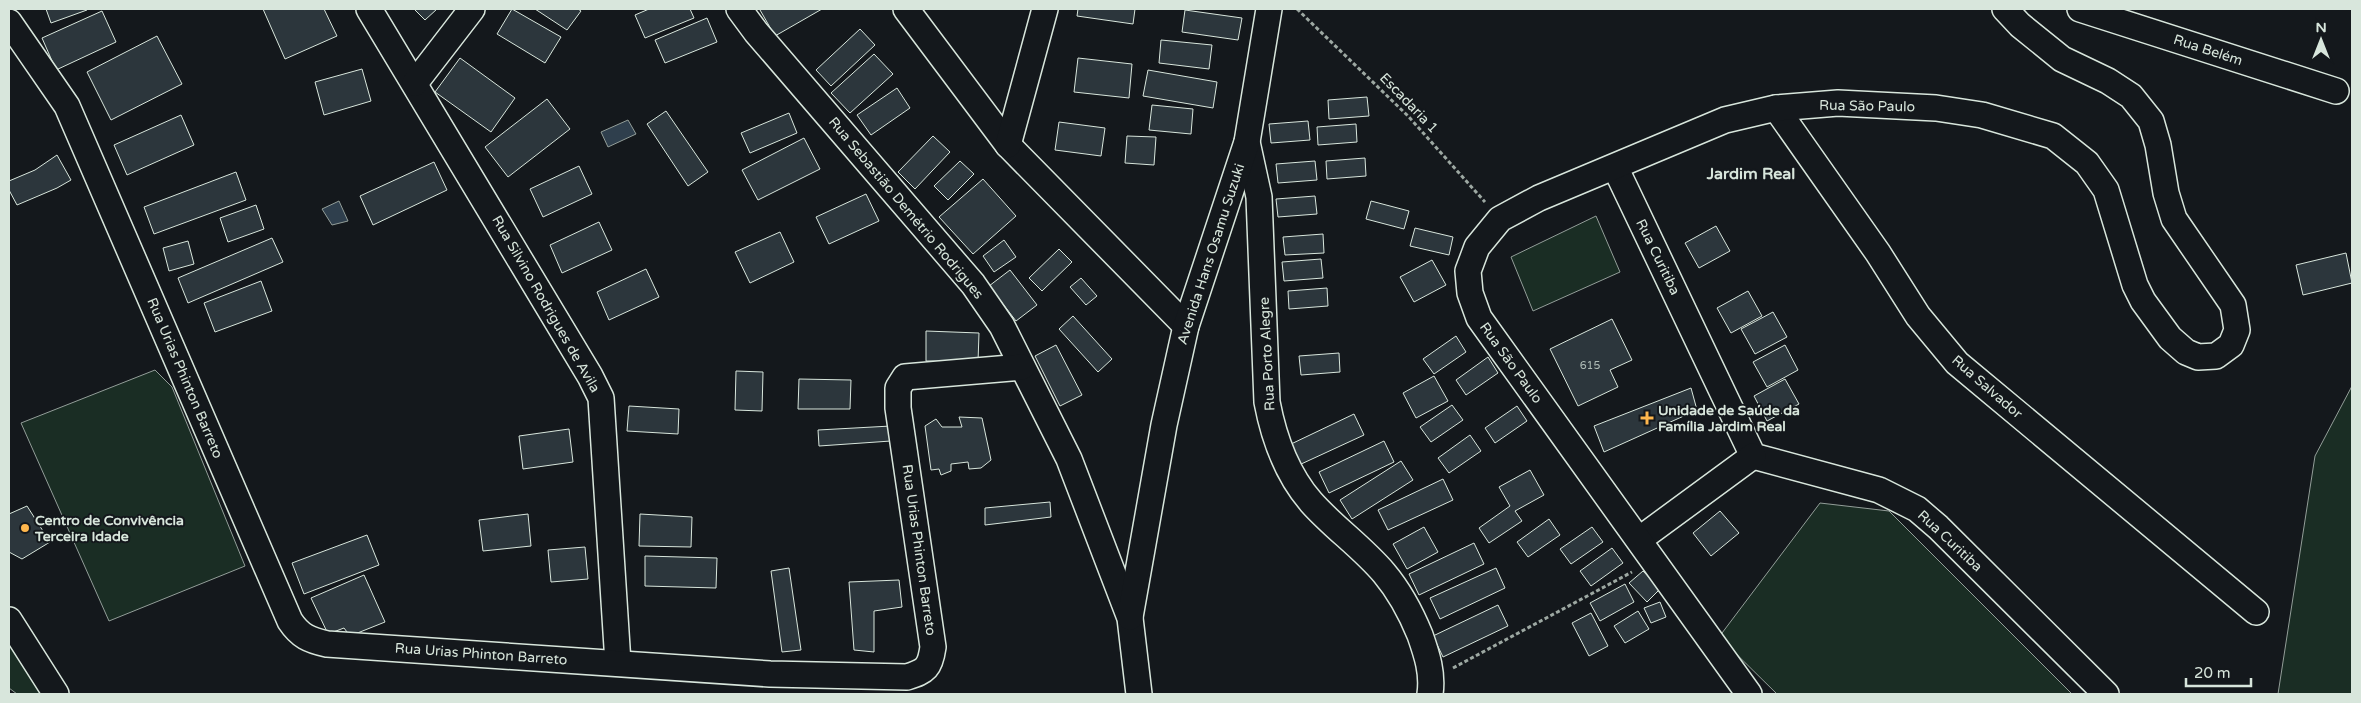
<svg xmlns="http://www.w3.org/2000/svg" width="2361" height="703" font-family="'Varela Round',sans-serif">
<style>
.green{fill:#1a2d24;stroke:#939e99}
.water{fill:#2f3f4d;stroke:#939e99}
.building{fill:#2c363c;stroke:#d8e6dc}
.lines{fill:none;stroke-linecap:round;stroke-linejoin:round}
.minor-casing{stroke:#d8e6dc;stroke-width:28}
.path{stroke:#9da8a2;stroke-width:3;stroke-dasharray:4 2.5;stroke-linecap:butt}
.minor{stroke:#14181c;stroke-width:25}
.poi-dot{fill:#ffb74d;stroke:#14181c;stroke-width:2}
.labels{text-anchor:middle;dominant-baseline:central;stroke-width:4;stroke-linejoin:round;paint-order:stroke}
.number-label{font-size:11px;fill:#adbab4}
.street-label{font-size:14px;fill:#d8e6dc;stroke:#14181c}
.poi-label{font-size:14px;font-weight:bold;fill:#d8e6dc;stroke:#14181c;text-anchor:start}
.quarter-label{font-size:16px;font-weight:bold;fill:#d8e6dc;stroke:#14181c}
</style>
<rect width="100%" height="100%" fill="#14181c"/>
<g class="green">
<polygon points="1596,216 1620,272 1533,311 1511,257"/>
<polygon points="155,370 172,387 245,566 109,621 21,423"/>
<polygon points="2352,386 2352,694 2278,694 2315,456"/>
<polygon points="1820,503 1889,511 2072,694 1777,694 1719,637"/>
<polygon points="9,641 41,694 17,694 9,688"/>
</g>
<g class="water">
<polygon points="628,120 636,134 608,147 601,132"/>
<polygon points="339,201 348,221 332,225 322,209"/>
</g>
<g class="building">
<polygon points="46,9 86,9 87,10 51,23"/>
<polygon points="263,9 324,9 337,36 285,59"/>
<polygon points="414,9 437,9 425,20"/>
<polygon points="512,9 561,37 545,63 497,34"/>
<polygon points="535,9 578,9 581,11 567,30"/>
<polygon points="649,9 690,9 694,18 645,38 635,15"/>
<polygon points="762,9 822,9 775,36 760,10"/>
<polygon points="1078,9 1135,9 1133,24 1077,16"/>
<polygon points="1185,10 1242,18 1238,40 1182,32"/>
<polygon points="102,11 116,42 56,70 42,38"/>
<polygon points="707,18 717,42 665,63 655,40"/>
<polygon points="860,29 875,45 831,86 816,70"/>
<polygon points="157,36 182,84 111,120 87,72"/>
<polygon points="1161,40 1212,45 1209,69 1159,63"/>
<polygon points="874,54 893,74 850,113 831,93"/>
<polygon points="460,58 515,98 491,132 435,92"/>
<polygon points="1078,58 1132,64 1129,98 1074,92"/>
<polygon points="362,69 371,101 324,115 315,82"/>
<polygon points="1148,70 1217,82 1213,108 1143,96"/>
<polygon points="897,88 910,108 871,135 857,115"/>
<polygon points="1367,97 1369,116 1329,119 1328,100"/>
<polygon points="547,99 570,129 508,177 485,147"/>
<polygon points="1152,105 1193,109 1191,134 1149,130"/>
<polygon points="666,111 708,172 688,186 647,124"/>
<polygon points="789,113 797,133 750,153 741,133"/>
<polygon points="181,115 194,145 127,175 114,145"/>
<polygon points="1308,121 1310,140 1271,143 1269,124"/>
<polygon points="1059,122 1105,128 1101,156 1055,150"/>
<polygon points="1356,124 1357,142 1318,145 1317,127"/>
<polygon points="933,136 950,152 915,189 898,172"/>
<polygon points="1127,136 1156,137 1154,165 1125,163"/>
<polygon points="804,138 820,169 758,200 742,170"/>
<polygon points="57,155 71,180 57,188 17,205 9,190 9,181 35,170"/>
<polygon points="1365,158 1366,176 1327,179 1326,161"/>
<polygon points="960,161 974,174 948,200 934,186"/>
<polygon points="1315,161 1317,180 1278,183 1276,164"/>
<polygon points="434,162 447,190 373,225 360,196"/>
<polygon points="579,166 592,194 543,217 530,189"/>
<polygon points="236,172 246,200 154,234 144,207"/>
<polygon points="983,179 1016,216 973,254 939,217"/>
<polygon points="866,194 879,221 829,244 816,217"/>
<polygon points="1315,196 1317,214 1278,217 1276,199"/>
<polygon points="1371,201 1409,211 1404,229 1366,219"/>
<polygon points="256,205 264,229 228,242 220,218"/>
<polygon points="599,222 612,250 562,273 550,245"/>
<polygon points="1716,226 1730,251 1699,268 1685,243"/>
<polygon points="1415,228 1453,237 1449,255 1410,246"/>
<polygon points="780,232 794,262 750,283 735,252"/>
<polygon points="1323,234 1324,253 1285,255 1283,237"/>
<polygon points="272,238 283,262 188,303 178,278"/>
<polygon points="1004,240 1016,257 994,272 983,256"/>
<polygon points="188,241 194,264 169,271 163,248"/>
<polygon points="1059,249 1072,262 1042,291 1029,278"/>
<polygon points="2346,253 2352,283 2303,295 2296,265"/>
<polygon points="1321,259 1323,278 1284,281 1282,262"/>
<polygon points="1432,260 1446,285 1414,302 1400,277"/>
<polygon points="646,269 659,297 609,320 597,292"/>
<polygon points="1010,270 1037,305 1016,321 989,286"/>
<polygon points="1081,278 1097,296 1086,305 1070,287"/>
<polygon points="261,281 272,311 215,332 204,303"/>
<polygon points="1327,288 1328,306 1289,309 1288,291"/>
<polygon points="1748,291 1762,316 1731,333 1717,308"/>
<polygon points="1773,312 1787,337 1755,354 1741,329"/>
<polygon points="1073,316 1112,359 1098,372 1059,329"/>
<polygon points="1612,319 1632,360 1610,370 1618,387 1578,406 1550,349"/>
<polygon points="926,331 979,333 978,362 926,361"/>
<polygon points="1456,336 1466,352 1434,374 1423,359"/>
<polygon points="1056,345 1082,395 1060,406 1035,356"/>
<polygon points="1785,345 1798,370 1767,387 1753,362"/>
<polygon points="1339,353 1340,372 1301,375 1299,356"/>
<polygon points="1488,357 1498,373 1466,395 1456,380"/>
<polygon points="736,371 763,372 762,411 735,410"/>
<polygon points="1434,376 1448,401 1416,418 1403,393"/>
<polygon points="799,379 851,380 850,409 798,409"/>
<polygon points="1785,379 1799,404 1767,421 1754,396"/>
<polygon points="1691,388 1697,410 1604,452 1594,426"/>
<polygon points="1452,405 1463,420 1431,442 1420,427"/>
<polygon points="629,406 679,409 678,434 627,431"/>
<polygon points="1517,406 1527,421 1495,443 1485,428"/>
<polygon points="1354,414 1364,435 1299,465 1289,445"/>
<polygon points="959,417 982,418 991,460 981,468 969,469 968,462 951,464 951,471 941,475 939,469 931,470 925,426 936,419 942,427 962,427"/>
<polygon points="891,426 891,441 819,446 818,430"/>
<polygon points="569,429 573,462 523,469 519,436"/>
<polygon points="1470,435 1481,451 1449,473 1438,458"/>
<polygon points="1384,441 1394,462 1329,493 1319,472"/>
<polygon points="1401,461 1413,480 1352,519 1340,500"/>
<polygon points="1530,470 1544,495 1515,511 1522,521 1489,543 1479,528 1510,506 1499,487"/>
<polygon points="1443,479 1453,500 1388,530 1378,510"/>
<polygon points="1050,502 1051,517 985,525 985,508"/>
<polygon points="27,506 50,542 22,559 9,552 9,514"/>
<polygon points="1720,511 1739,533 1711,556 1693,533"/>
<polygon points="528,514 531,546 483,551 479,520"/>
<polygon points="640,514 692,517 691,547 639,546"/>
<polygon points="1549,519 1560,535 1528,557 1517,542"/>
<polygon points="1424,527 1438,552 1407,569 1393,544"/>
<polygon points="1592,527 1603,542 1571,564 1560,549"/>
<polygon points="367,535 379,565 304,594 292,563"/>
<polygon points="1474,543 1484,564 1419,595 1409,574"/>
<polygon points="585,547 588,579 551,582 548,550"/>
<polygon points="1612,548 1623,563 1591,586 1580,571"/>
<polygon points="645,556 717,558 716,588 645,586"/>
<polygon points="789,568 801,650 782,652 771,571"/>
<polygon points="1496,568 1505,588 1440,619 1430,598"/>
<polygon points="1643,571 1660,589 1647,602 1629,583"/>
<polygon points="364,575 385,622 350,636 344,628 328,634 311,598"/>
<polygon points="899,580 902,607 874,611 874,652 854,650 849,582"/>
<polygon points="1625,584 1634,602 1600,621 1590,603"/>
<polygon points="1660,602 1666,617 1651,623 1644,608"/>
<polygon points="1498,605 1508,626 1443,657 1433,636"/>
<polygon points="1638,611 1649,629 1625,643 1614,626"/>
<polygon points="1591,613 1608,646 1589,656 1572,623"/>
</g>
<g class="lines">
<defs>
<g id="minor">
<polyline points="369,9 590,376 601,398 618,663"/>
<polyline points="739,9 756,32 973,284 1002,326 1069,459 1130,618 1139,694"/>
<polyline points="906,9 1008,145 1186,326"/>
<polyline points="2080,9 2336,91"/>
<path d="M9 22 67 106 290 621C300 636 309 640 327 644L770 674 907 677C926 671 930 668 933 647L898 408V388L905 377 1022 367"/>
<polyline points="415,83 472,9"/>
<polyline points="1776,108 1878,253 1918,316 1957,363 2256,612"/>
<path d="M1247 142 1259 197 1267 402C1274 439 1286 473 1311 502 1333 527 1362 547 1384 573 1400 592 1411 613 1420 635 1427 655 1433 673 1430 694"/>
<polyline points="1008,145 1045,9"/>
<polyline points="1615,167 1753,456 1879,490 1917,509 1938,527 2106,694"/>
<polyline points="1640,539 1753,456"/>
<polyline points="1130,617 1164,425 1186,326 1247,142 1269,9"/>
<polyline points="9,620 56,694"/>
<polyline points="1749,694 1479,318 1470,293 1468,271 1477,247 1500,219 1539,198 1725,120 1776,108 1838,103 1936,108 1982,115 2053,136 2087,163 2106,190 2135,285 2143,301 2170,338 2186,352 2198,357 2216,356 2231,345 2237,330 2233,305 2174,219 2166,193 2158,145 2151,121 2131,96 2108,81 2062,59 2020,25 2005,9"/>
</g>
</defs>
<use href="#minor" class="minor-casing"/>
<g class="path">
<polyline points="1297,9 1408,116 1485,202"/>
<polyline points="1453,668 1632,572"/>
</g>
<use href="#minor" class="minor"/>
</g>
<g class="poi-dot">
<path d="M1644.5 410.5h5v5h5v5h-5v5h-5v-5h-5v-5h5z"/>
<circle cx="25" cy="528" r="5"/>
</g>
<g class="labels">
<g class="number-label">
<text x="1590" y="365">615</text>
</g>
<g class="street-label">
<text transform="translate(2208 50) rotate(18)">Rua Belém</text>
<text transform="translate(1409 103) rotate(46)">Escadaria 1</text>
<text transform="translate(1867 106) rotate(1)">Rua São Paulo</text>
<text transform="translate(906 208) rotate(50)">Rua Sebastião Demétrio Rodrigues</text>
<text transform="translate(1211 254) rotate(-72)">Avenida Hans Osamu Suzuki</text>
<text transform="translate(1658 257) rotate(64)">Rua Curitiba</text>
<text transform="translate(546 304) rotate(60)">Rua Silvino Rodrigues de Avila</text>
<text transform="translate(1267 354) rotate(-93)">Rua Porto Alegre</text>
<text transform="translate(1511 363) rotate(54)">Rua São Paulo</text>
<text transform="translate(185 378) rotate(67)">Rua Urias Phinton Barreto</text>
<text transform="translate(1987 387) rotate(41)">Rua Salvador</text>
<text transform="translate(1950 541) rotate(43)">Rua Curitiba</text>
<text transform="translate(919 550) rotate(82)">Rua Urias Phinton Barreto</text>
<text transform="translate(481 654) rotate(4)">Rua Urias Phinton Barreto</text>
</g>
<g class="poi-label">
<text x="1658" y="410">Unidade de Saúde da<tspan x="1658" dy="16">Família Jardim Real</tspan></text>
<text x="35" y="520">Centro de Convivência<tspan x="35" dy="16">Terceira Idade</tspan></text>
</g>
<g class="quarter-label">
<text x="1751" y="174">Jardim Real</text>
</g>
</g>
<rect width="2361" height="703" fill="none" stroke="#d8e6dc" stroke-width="20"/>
<g transform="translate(2321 40)" stroke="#14181c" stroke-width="4" paint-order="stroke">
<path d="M0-4L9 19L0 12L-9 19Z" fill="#d8e6dc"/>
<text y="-8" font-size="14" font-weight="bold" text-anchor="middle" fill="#d8e6dc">N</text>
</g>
<path d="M2186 678v8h65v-8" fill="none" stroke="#d8e6dc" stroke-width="2.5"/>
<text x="2194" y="678" font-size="15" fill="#d8e6dc" stroke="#14181c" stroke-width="4" paint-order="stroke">20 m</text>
</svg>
